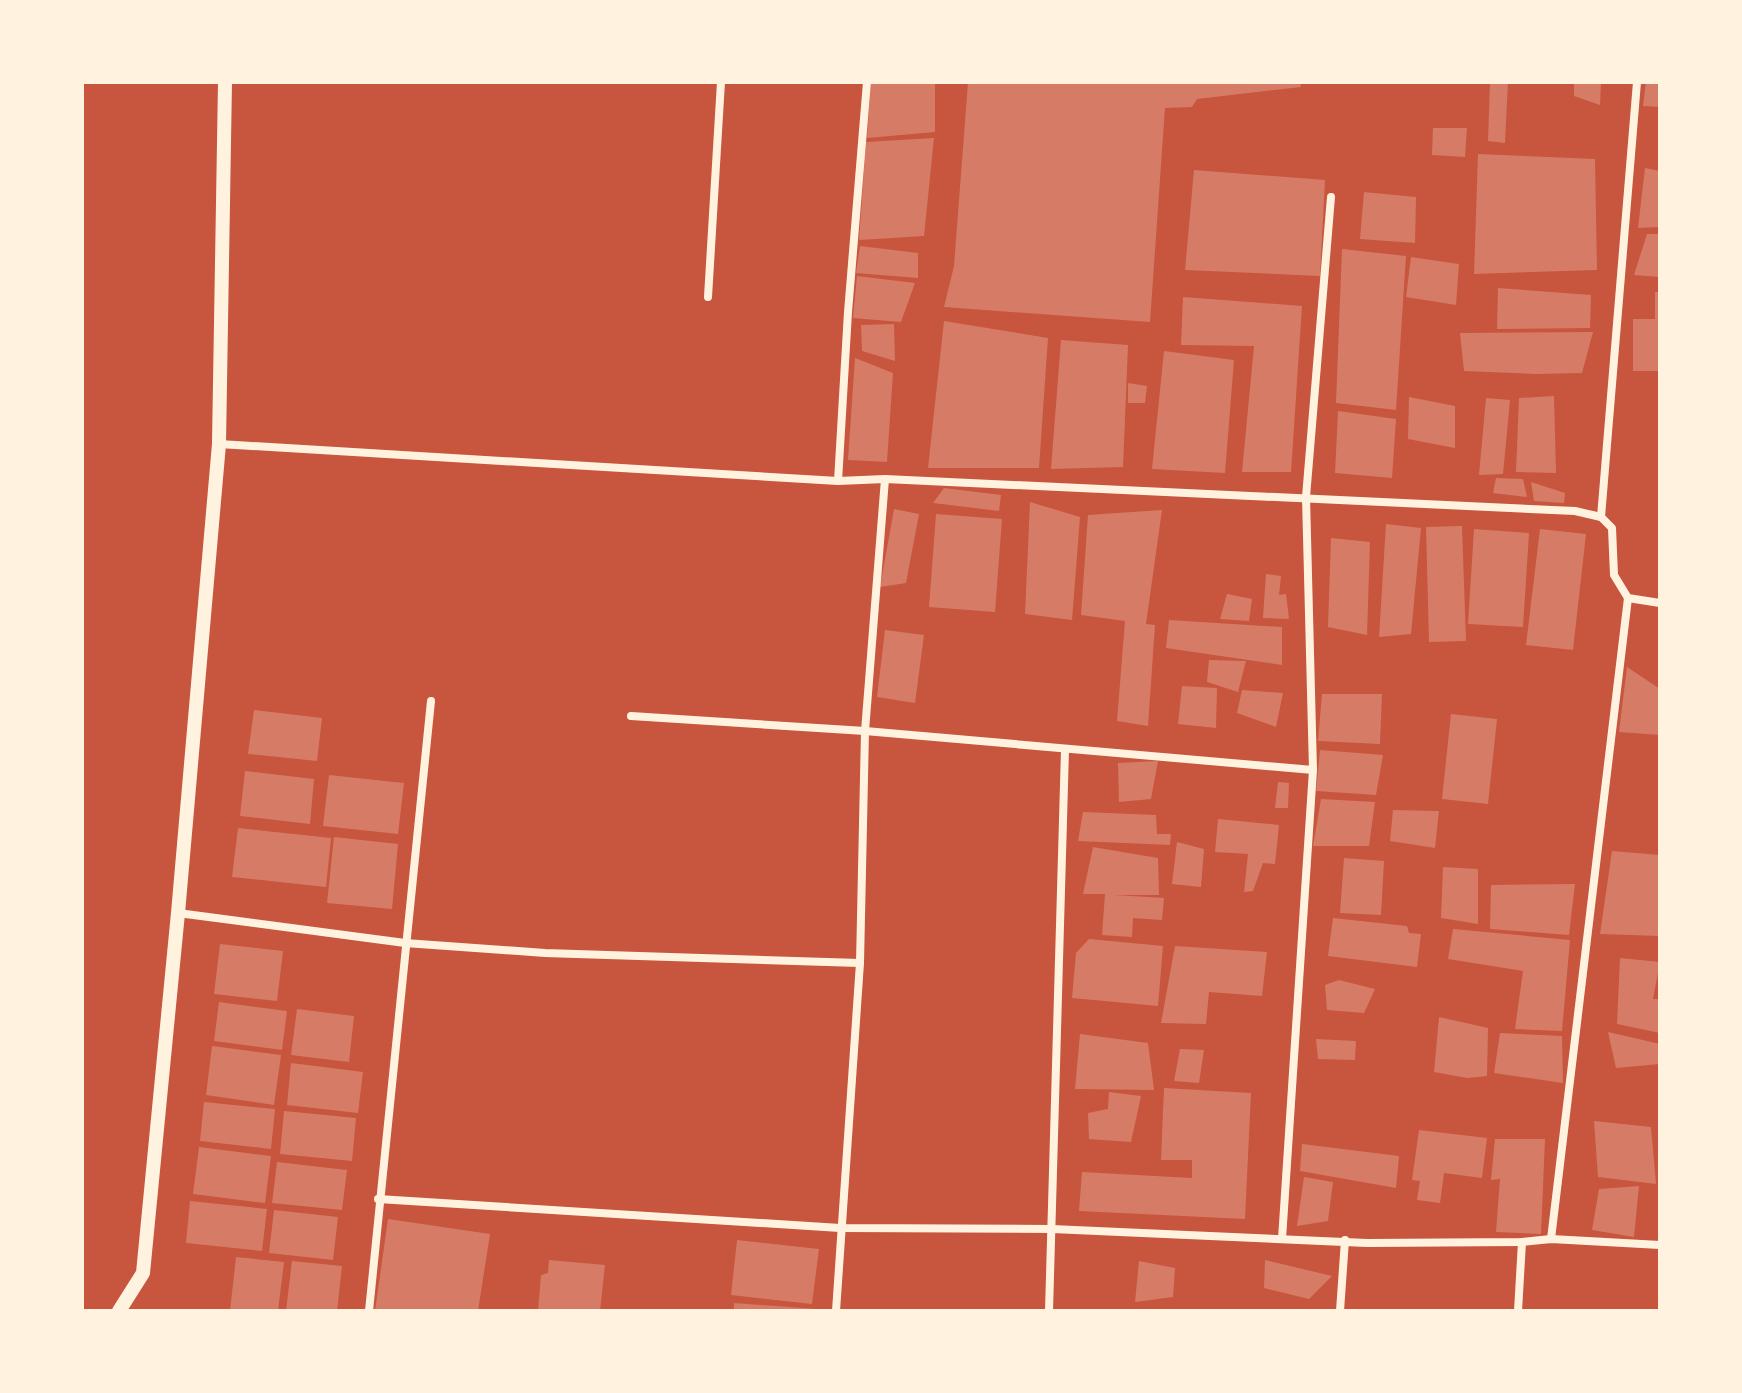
<svg xmlns="http://www.w3.org/2000/svg" width="1742" height="1393" font-family="Lato,sans-serif">
<style>
.building{fill:#d67c66}
.lines{fill:none;stroke-linecap:round;stroke-linejoin:round}
.minor{stroke:#fff3e0;stroke-width:8}
.tertiary{stroke:#fff3e0;stroke-width:14}
</style>
<rect width="100%" height="100%" fill="#c8553d"/>
<g class="building">
<polygon points="871,82 935,82 935,132 867,138"/>
<polygon points="968,82 1300,82 1301,87 1197,99 1192,107 1165,108 1150,322 944,307 954,266"/>
<polygon points="1490,82 1508,82 1505,143 1488,141"/>
<polygon points="1574,82 1601,82 1600,105 1574,96"/>
<polygon points="1646,82 1660,82 1660,107 1643,106"/>
<polygon points="1433,128 1467,128 1465,157 1432,155"/>
<polygon points="934,138 924,236 859,240 866,142"/>
<polygon points="1478,154 1595,159 1597,270 1474,274"/>
<polygon points="1645,168 1660,171 1660,227 1638,228"/>
<polygon points="1194,170 1325,180 1320,276 1185,270"/>
<polygon points="1364,192 1416,197 1415,243 1360,239"/>
<polygon points="1647,234 1660,234 1660,277 1634,275"/>
<polygon points="860,246 918,253 918,278 856,273"/>
<polygon points="1342,249 1406,256 1396,410 1336,403"/>
<polygon points="1411,257 1459,264 1456,305 1406,297"/>
<polygon points="857,276 915,283 901,322 853,318"/>
<polygon points="1498,288 1591,295 1590,328 1497,329"/>
<polygon points="1655,292 1660,292 1660,371 1633,371 1633,319 1655,319"/>
<polygon points="1183,297 1302,306 1291,472 1242,472 1254,346 1181,345"/>
<polygon points="944,321 1048,338 1039,468 928,468"/>
<polygon points="894,324 895,361 862,351 861,325"/>
<polygon points="1593,332 1582,373 1536,374 1464,371 1460,333"/>
<polygon points="1061,340 1128,345 1123,467 1051,469"/>
<polygon points="1164,351 1234,360 1225,473 1152,469"/>
<polygon points="855,358 893,373 887,462 848,460"/>
<polygon points="1128,383 1147,386 1145,403 1128,403"/>
<polygon points="1554,396 1556,473 1516,472 1519,398"/>
<polygon points="1409,397 1455,406 1455,448 1408,439"/>
<polygon points="1486,398 1510,400 1503,474 1479,475"/>
<polygon points="1338,411 1396,419 1392,478 1335,473"/>
<polygon points="1496,478 1523,479 1527,497 1493,493"/>
<polygon points="1531,482 1565,493 1564,503 1534,501"/>
<polygon points="944,488 1001,495 999,511 933,503"/>
<polygon points="1030,502 1080,517 1072,620 1025,614"/>
<polygon points="894,509 919,514 906,583 880,587"/>
<polygon points="1162,510 1146,624 1155,625 1148,726 1117,721 1125,621 1081,615 1088,515"/>
<polygon points="936,514 1002,519 995,612 929,607"/>
<polygon points="1386,524 1421,528 1411,634 1379,637"/>
<polygon points="1462,526 1466,641 1429,642 1426,527"/>
<polygon points="1474,529 1529,533 1523,627 1468,624"/>
<polygon points="1540,529 1586,534 1573,650 1526,645"/>
<polygon points="1331,538 1370,542 1367,635 1328,627"/>
<polygon points="1266,574 1281,576 1279,595 1286,594 1289,619 1263,618"/>
<polygon points="1227,594 1252,599 1249,621 1220,619"/>
<polygon points="1169,620 1282,627 1282,665 1166,648"/>
<polygon points="885,630 924,635 915,703 877,697"/>
<polygon points="1209,660 1246,661 1238,692 1207,682"/>
<polygon points="1627,667 1660,689 1660,735 1619,732"/>
<polygon points="1182,686 1217,688 1216,728 1178,724"/>
<polygon points="1242,690 1283,693 1276,727 1237,713"/>
<polygon points="1322,694 1382,694 1380,744 1318,741"/>
<polygon points="254,710 322,718 317,761 248,754"/>
<polygon points="1451,714 1497,719 1488,804 1442,799"/>
<polygon points="1320,750 1383,755 1376,795 1316,791"/>
<polygon points="1158,761 1151,799 1119,802 1118,763"/>
<polygon points="245,771 314,779 310,824 240,816"/>
<polygon points="329,775 404,783 398,834 323,826"/>
<polygon points="1278,782 1289,783 1288,808 1275,808"/>
<polygon points="1321,799 1375,802 1369,846 1313,846"/>
<polygon points="1393,810 1439,811 1435,848 1390,841"/>
<polygon points="1083,812 1156,815 1157,834 1171,834 1170,845 1078,841"/>
<polygon points="1218,819 1279,825 1275,864 1263,863 1253,891 1244,892 1248,854 1215,852"/>
<polygon points="238,828 331,838 326,887 232,877"/>
<polygon points="334,837 398,844 392,909 327,903"/>
<polygon points="1177,842 1204,849 1201,887 1172,884"/>
<polygon points="1093,847 1158,858 1159,895 1114,895 1164,898 1162,920 1133,918 1132,937 1102,935 1105,894 1083,894"/>
<polygon points="1612,851 1660,855 1660,936 1600,934"/>
<polygon points="1344,858 1384,861 1381,915 1340,913"/>
<polygon points="1443,867 1478,869 1478,924 1441,918"/>
<polygon points="1575,884 1569,935 1490,929 1491,885"/>
<polygon points="1333,918 1407,926 1409,933 1421,934 1417,967 1328,956"/>
<polygon points="1453,929 1570,940 1562,1031 1515,1029 1523,971 1448,959"/>
<polygon points="1089,939 1163,946 1158,1006 1072,998 1076,953"/>
<polygon points="220,944 283,951 277,1001 214,994"/>
<polygon points="1175,946 1267,952 1262,996 1209,992 1206,1024 1161,1023"/>
<polygon points="1620,958 1660,962 1653,999 1660,999 1660,1033 1617,1024"/>
<polygon points="1339,980 1375,989 1364,1013 1327,1010 1325,985"/>
<polygon points="219,1002 287,1011 282,1050 214,1041"/>
<polygon points="297,1009 354,1016 349,1062 291,1055"/>
<polygon points="1439,1017 1488,1028 1487,1076 1467,1078 1434,1072"/>
<polygon points="1608,1032 1660,1044 1660,1064 1616,1068"/>
<polygon points="1500,1033 1562,1036 1563,1083 1494,1073"/>
<polygon points="1080,1034 1148,1043 1154,1090 1075,1089"/>
<polygon points="1316,1039 1356,1041 1355,1060 1318,1059"/>
<polygon points="212,1046 281,1055 274,1105 206,1095"/>
<polygon points="1180,1049 1204,1050 1199,1083 1174,1081"/>
<polygon points="291,1063 363,1072 358,1113 287,1105"/>
<polygon points="1164,1088 1251,1093 1245,1219 1079,1211 1082,1172 1192,1178 1192,1160 1161,1160"/>
<polygon points="1109,1092 1141,1096 1131,1142 1089,1139 1088,1113 1108,1109"/>
<polygon points="204,1102 275,1109 271,1149 200,1141"/>
<polygon points="284,1111 356,1118 352,1161 280,1154"/>
<polygon points="1594,1121 1651,1127 1656,1184 1598,1177"/>
<polygon points="1419,1130 1487,1138 1482,1178 1444,1173 1440,1203 1417,1200 1420,1181 1412,1180"/>
<polygon points="1495,1139 1545,1139 1541,1234 1496,1232 1500,1179 1491,1180"/>
<polygon points="1302,1144 1399,1156 1396,1188 1300,1171"/>
<polygon points="199,1147 271,1156 265,1203 193,1194"/>
<polygon points="277,1162 347,1170 342,1210 272,1203"/>
<polygon points="1304,1177 1333,1182 1328,1221 1297,1226"/>
<polygon points="1639,1186 1634,1237 1592,1230 1599,1189"/>
<polygon points="190,1201 267,1209 262,1251 186,1243"/>
<polygon points="274,1210 338,1217 333,1260 269,1253"/>
<polygon points="388,1219 490,1234 478,1311 375,1311"/>
<polygon points="737,1240 819,1249 812,1304 731,1295"/>
<polygon points="236,1257 284,1262 278,1311 230,1311"/>
<polygon points="549,1260 605,1265 600,1311 538,1311 541,1275 548,1273"/>
<polygon points="1265,1260 1332,1276 1309,1299 1264,1288"/>
<polygon points="292,1261 342,1266 337,1311 286,1311"/>
<polygon points="1139,1261 1175,1268 1173,1297 1135,1302"/>
<polygon points="734,1303 816,1309 815,1311 734,1311"/>
</g>
<g class="lines">
<g class="minor">
<polyline points="708,297 721,82"/>
<polyline points="219,444 838,481 885,479 1575,511 1601,517 1612,528 1614,575 1628,598 1660,603"/>
<polyline points="838,481 848,312 867,82"/>
<polyline points="1601,517 1637,82"/>
<polyline points="631,716 865,731 1313,770"/>
<polyline points="178,913 405,943 545,953 860,963"/>
<polyline points="378,1199 840,1228 1052,1229 1367,1243 1522,1242 1551,1239 1660,1245"/>
<polyline points="1282,1239 1313,770 1306,497 1331,197"/>
<polyline points="1551,1239 1628,598"/>
<polyline points="369,1311 431,701"/>
<polyline points="836,1311 860,963 865,731 885,479"/>
<polyline points="1049,1311 1065,750"/>
<polyline points="1340,1311 1345,1240"/>
<polyline points="1518,1311 1522,1242"/>
</g>
<polyline class="tertiary" points="119,1311 143,1273 178,913 219,444 225,82"/>
</g>
<rect width="1742" height="1393" fill="none" stroke="#fff3e0" stroke-width="168"/>
</svg>
